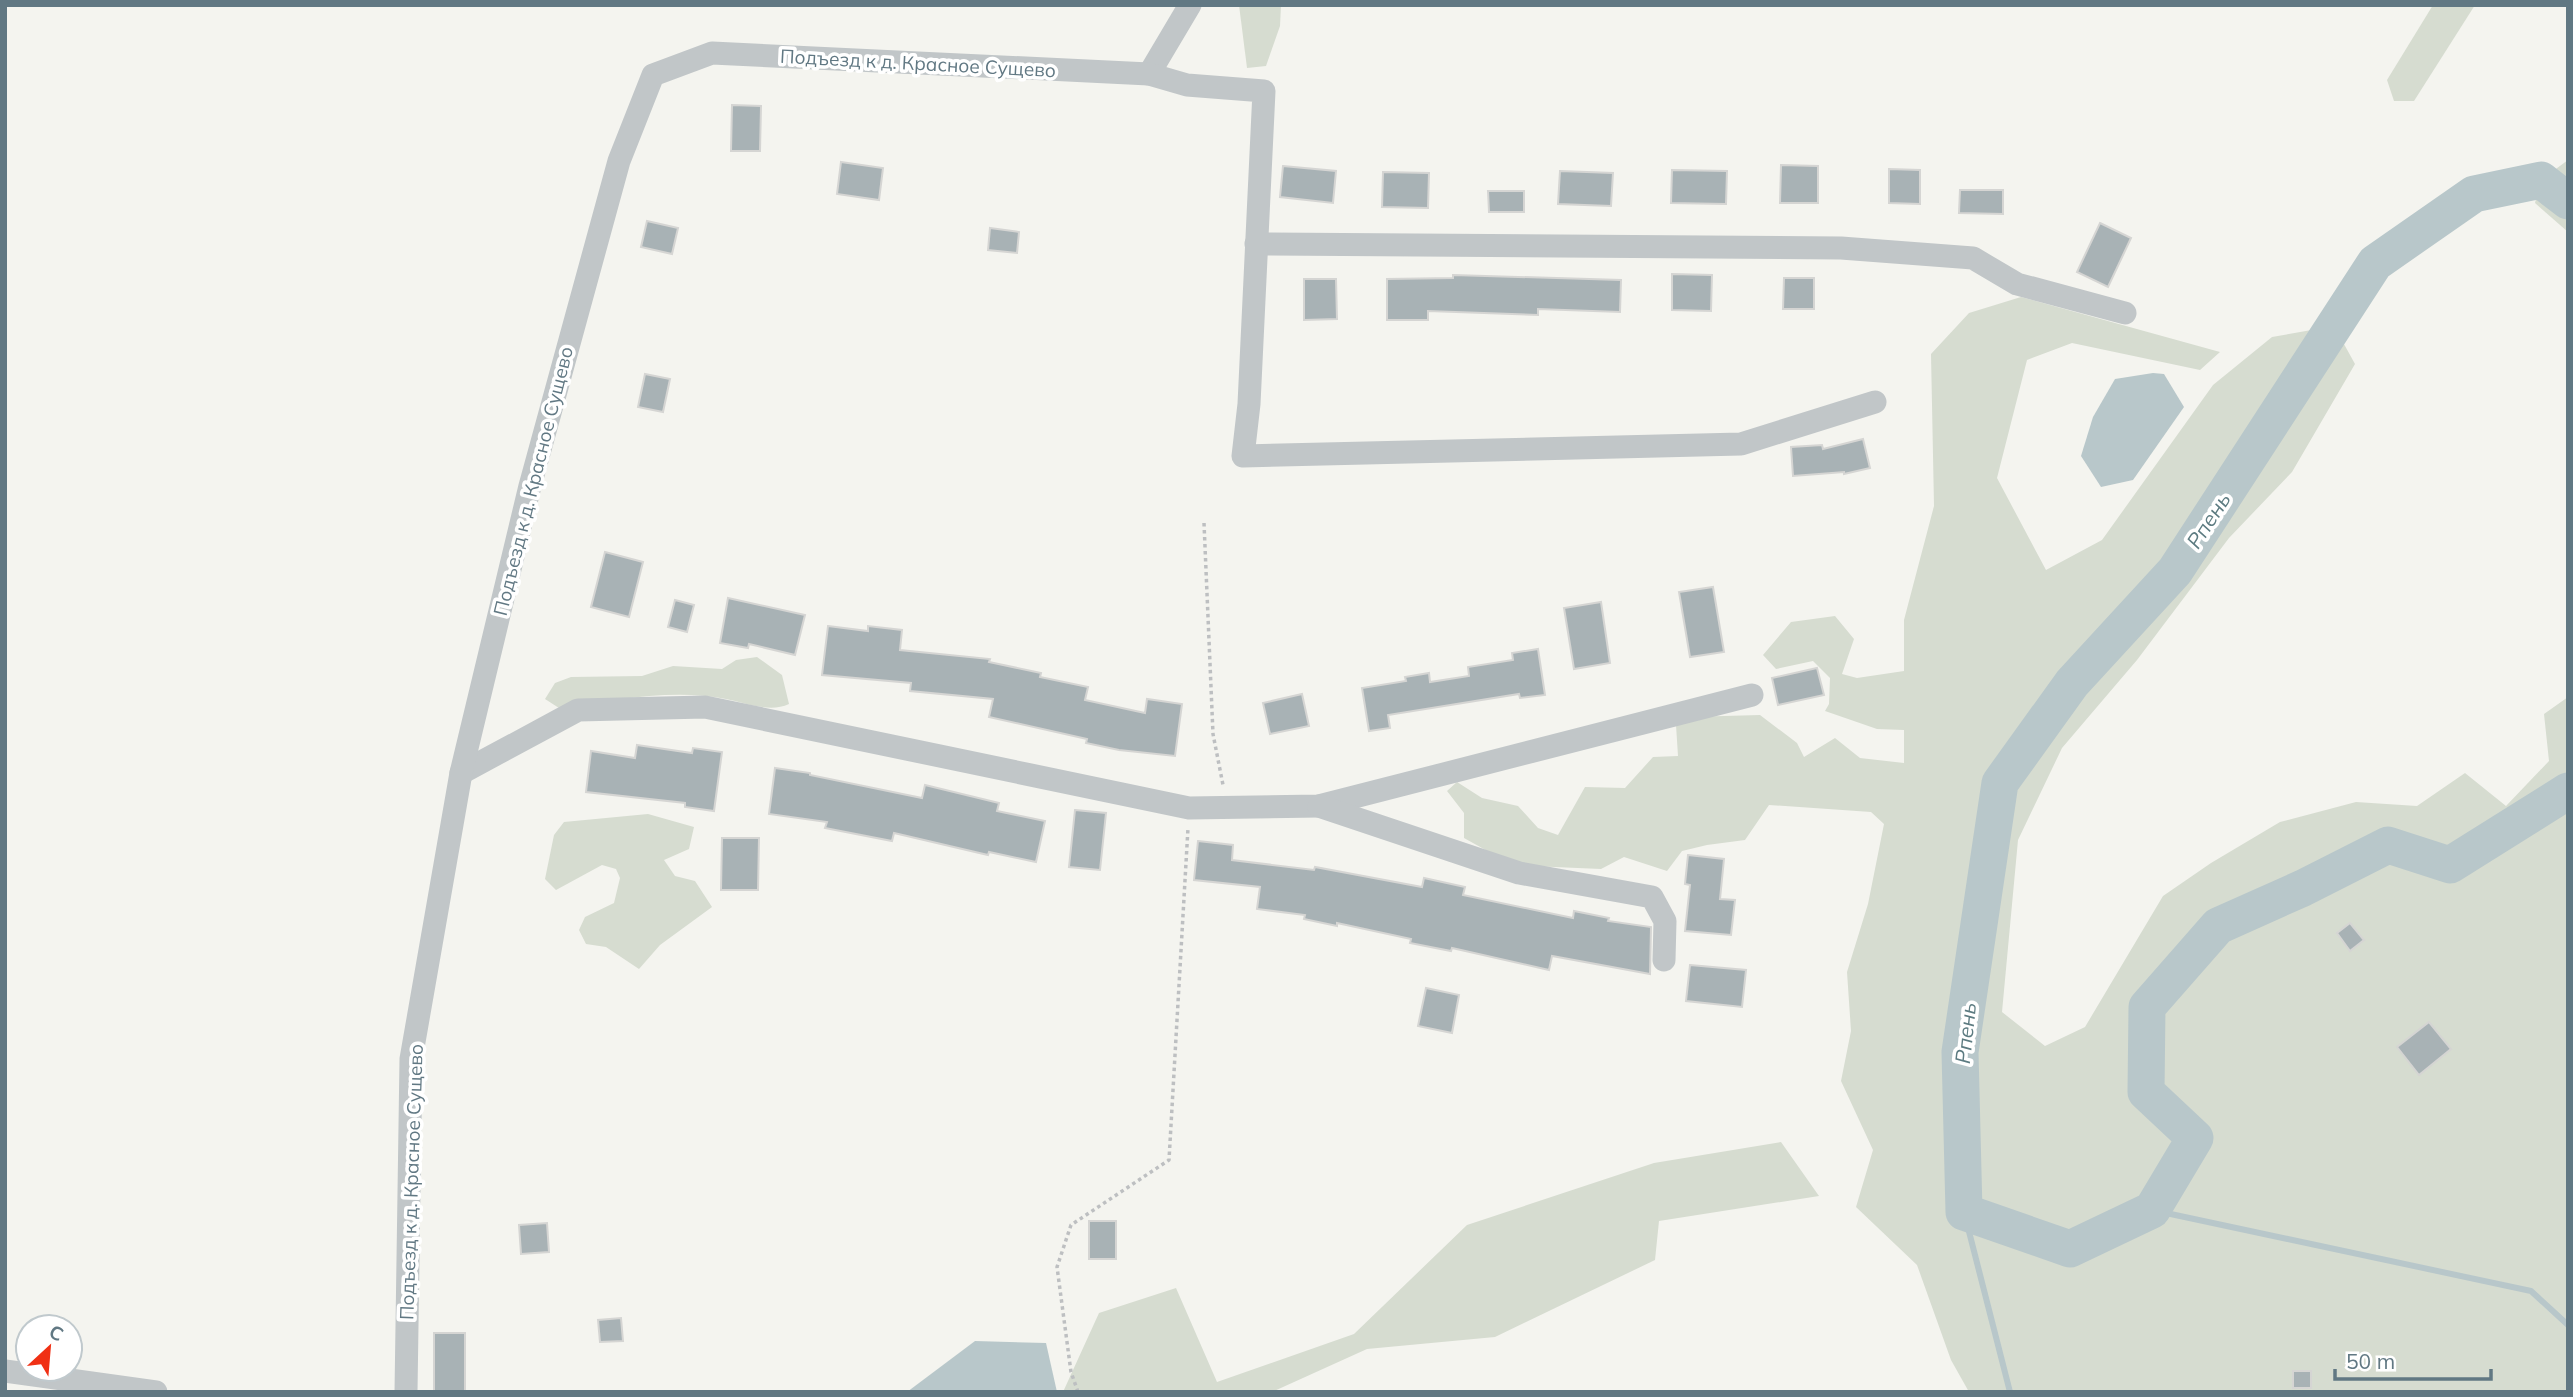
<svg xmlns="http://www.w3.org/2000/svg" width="2573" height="1397" font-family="Mulish,sans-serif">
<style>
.green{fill:#d6dcd0}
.water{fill:#b8c7ca}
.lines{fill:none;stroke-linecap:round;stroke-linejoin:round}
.stream{stroke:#b8c7ca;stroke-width:6}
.river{stroke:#b8c7ca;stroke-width:37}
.building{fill:#a8b2b5;stroke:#d5d5d3;stroke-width:2}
.path{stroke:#bdbfc1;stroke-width:3.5;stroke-dasharray:3.5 3.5;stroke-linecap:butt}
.street{stroke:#c1c6c8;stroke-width:23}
.labels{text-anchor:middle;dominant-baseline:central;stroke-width:7;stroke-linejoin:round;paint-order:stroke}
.street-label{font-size:19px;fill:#617883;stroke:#fff}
.water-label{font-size:21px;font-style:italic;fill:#5c7b81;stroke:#fff}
</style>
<rect width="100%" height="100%" fill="#f4f4ef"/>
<g class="green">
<polygon points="1239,5 1281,5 1280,26 1266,66 1247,68"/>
<polygon points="2433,5 2475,5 2414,101 2394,101 2387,80"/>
<polygon points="2568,160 2568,232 2535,203 2541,180"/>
<polygon points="2021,297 2220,352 2200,370 2072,343 2027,360 1997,478 2046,570 2102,540 2213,385 2272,337 2334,326 2355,364 2292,472 2229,538 2137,660 2062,748 2018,840 2002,1012 2045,1046 2085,1027 2163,896 2211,863 2280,822 2356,802 2417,806 2465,773 2506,806 2549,761 2544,714 2568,697 2568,1392 1969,1392 1951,1360 1917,1265 1856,1207 1873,1150 1841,1081 1851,1031 1847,972 1868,904 1884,824 1871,812 1769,805 1745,840 1707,845 1682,851 1667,871 1624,857 1601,869 1531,866 1500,858 1464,838 1464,813 1447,791 1457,782 1482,798 1518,806 1538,828 1558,835 1585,787 1625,788 1653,757 1678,756 1676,725 1688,717 1760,715 1797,743 1804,757 1835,738 1860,758 1904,763 1904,730 1877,729 1825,711 1829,704 1830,678 1813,661 1776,669 1763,655 1791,622 1835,616 1854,639 1842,674 1857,678 1904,671 1904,620 1934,506 1931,354 1969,313"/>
<path d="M757 657 782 675 789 704C770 713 746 703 726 699 671 688 613 701 559 708L545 699 555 683 571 677 642 676 673 666 722 669 736 660Z"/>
<polygon points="648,814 694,827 689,849 664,860 675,876 695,881 712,907 660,945 639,969 606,947 586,944 579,930 585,917 614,903 620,878 616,869 602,865 556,890 545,879 554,835 564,822"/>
<polygon points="1781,1142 1819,1196 1659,1221 1655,1260 1495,1337 1367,1349 1272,1392 1063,1392 1099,1313 1176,1288 1217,1382 1354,1334 1467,1225 1654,1163"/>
</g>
<g class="water">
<polygon points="2153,373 2164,374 2184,407 2133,480 2101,487 2081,456 2093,417 2115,379"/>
<polygon points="975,1341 1046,1343 1057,1392 907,1392"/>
</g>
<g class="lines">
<g class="stream">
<polyline points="2152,1210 2531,1291 2568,1325"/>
<polyline points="1964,1212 2010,1392"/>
</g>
<polyline class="river" points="2568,201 2541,180 2474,194 2375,263 2175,571 2072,683 2000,783 1960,1052 1964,1212 2070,1249 2152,1210 2195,1138 2146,1092 2147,1007 2218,926 2303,888 2388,845 2450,865 2568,791"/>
</g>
<g class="building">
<polygon points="732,105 761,106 760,151 731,151"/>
<polygon points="841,162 883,168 879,200 837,194"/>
<polygon points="1781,165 1818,166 1818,203 1780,203"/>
<polygon points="1283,166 1336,171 1333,203 1280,197"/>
<polygon points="1889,169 1920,170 1920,204 1889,203"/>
<polygon points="1672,170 1727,171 1726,204 1671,203"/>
<polygon points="1560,171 1613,173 1611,206 1558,204"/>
<polygon points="1383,172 1429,173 1428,208 1382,207"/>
<polygon points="1960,190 2003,190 2003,214 1959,213"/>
<polygon points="1488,191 1524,191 1524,212 1489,212"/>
<polygon points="647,221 678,228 672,254 641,247"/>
<polygon points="2100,223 2131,238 2108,287 2077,272"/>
<polygon points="990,228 1019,232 1017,253 988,250"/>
<polygon points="1672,274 1712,275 1711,311 1672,310"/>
<polygon points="1453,275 1621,280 1620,312 1538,309 1538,315 1428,311 1428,320 1387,320 1387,279 1453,278"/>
<polygon points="1784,278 1814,278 1814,309 1783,309"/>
<polygon points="1304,279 1336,279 1337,319 1304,320"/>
<polygon points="645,374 670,379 663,412 638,407"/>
<polygon points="1863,439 1870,468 1844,474 1844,472 1793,476 1791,447 1822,445 1823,449"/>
<polygon points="605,552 643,562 629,617 591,607"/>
<polygon points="1713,587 1724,652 1690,657 1679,592"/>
<polygon points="728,598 805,615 795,655 749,644 748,648 720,643"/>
<polygon points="675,600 694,605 687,632 668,627"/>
<polygon points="1601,602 1610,663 1574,669 1564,608"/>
<polygon points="828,626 868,631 868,626 902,630 900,650 990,659 989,662 1041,673 1040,677 1088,687 1085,700 1145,713 1147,699 1182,704 1175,756 1119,750 1086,743 1087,739 989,717 993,699 910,691 911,683 822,675"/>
<polygon points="1538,649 1545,695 1520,698 1519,694 1388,715 1390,728 1369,731 1362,688 1406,681 1405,677 1429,673 1430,682 1469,676 1468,667 1513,660 1512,653"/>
<polygon points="1817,668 1824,695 1778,705 1772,678"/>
<polygon points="1302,694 1309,726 1270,734 1263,703"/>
<polygon points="637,745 692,753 693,748 722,752 714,811 685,807 685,803 586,792 591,751 635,758"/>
<polygon points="775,768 810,773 810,775 922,798 925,785 999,803 997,811 1045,821 1036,862 989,852 988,855 894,833 892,841 825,828 827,822 769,814"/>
<polygon points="1075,810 1106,813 1100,870 1069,867"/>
<polygon points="722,838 759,838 758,890 721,890"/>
<polygon points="1198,841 1233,845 1232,860 1314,870 1315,867 1422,887 1424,878 1465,887 1463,895 1573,918 1574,911 1609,918 1608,921 1651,927 1650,974 1552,956 1549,970 1452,948 1451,951 1410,943 1411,939 1337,923 1337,926 1304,919 1305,915 1257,909 1260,887 1194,880"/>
<polygon points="1688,855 1724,859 1720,899 1735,900 1731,935 1685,931 1690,885 1685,884"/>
<polygon points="2350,923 2364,940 2350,951 2337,933"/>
<polygon points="1690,965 1746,970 1742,1007 1686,1001"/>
<polygon points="1426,988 1459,995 1452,1033 1418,1026"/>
<polygon points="2429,1022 2451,1049 2419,1075 2397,1047"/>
<rect x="1089" y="1221" width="27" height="38"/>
<polygon points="547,1223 549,1252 521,1254 519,1225"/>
<polygon points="621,1318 623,1341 600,1342 598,1320"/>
<rect x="434" y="1333" width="31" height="59"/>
<rect x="2293" y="1371" width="18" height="17"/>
</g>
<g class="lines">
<g class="path">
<polyline points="1204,523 1213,734 1223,785 1221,787"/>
<polyline points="1078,1392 1071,1372 1057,1267 1071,1225 1169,1160 1188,828"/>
</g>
<g class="street">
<polyline points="1149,74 1190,5"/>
<polyline points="1256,244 1841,248 1973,258 2017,284 2125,313"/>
<polyline points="461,773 578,710 705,707 1189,808 1319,806 1752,695"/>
<polyline points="1319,806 1519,873 1652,897 1665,921 1664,960"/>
<polyline points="5,1371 156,1392"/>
<polyline points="406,1392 411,1059 461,773 530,486 619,161 653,75 712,53 1149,74 1187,85 1264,91 1249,404 1243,456 1741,444 1875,402"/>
</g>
</g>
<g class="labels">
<g class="street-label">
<text transform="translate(918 63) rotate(3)">Подъезд к д. Красное Сущево</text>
<text transform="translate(533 481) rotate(-76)">Подъезд к д. Красное Сущево</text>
<text transform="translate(411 1182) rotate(-88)">Подъезд к д. Красное Сущево</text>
</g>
<g class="water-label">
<text transform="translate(2208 520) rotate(-57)">Рпень</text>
<text transform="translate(1965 1033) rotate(-84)">Рпень</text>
</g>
</g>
<rect width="2573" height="1397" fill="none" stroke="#617883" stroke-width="14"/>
<g transform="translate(49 1348) rotate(26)"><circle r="33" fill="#ffffff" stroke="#c0c9cd" stroke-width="2"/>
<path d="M0-5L12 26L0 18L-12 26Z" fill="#f03014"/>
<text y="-10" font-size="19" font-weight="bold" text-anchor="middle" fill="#617883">С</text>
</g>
<path d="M2335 1369v10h156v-10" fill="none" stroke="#617883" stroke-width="3.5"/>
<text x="2346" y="1369" font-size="21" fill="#617883" stroke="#ffffff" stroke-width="5" paint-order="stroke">50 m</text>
</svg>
